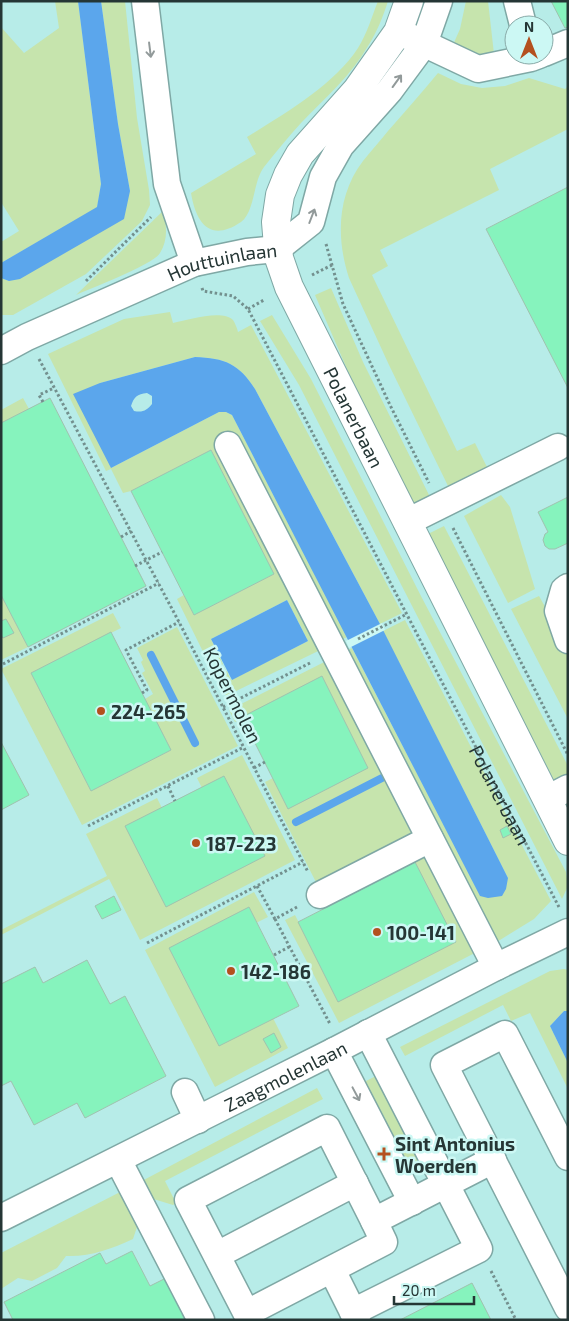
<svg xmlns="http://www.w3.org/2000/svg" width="569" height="1321" font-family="'Exo 2',sans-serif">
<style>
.built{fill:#b7ece8;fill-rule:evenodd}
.green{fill:#c6e4ad}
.water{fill:#5ba6ec;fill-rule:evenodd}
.pier{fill:#ccf8f4}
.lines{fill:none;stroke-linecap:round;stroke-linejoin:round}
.stream{stroke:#5ba6ec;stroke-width:8}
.building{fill:#86f3bd;stroke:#a0c2af}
.minor-casing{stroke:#7fa8a5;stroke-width:29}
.major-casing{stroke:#7fa8a5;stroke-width:30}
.path{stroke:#73908e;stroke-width:3;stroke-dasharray:2.5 2.5;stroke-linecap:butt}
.minor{stroke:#fff;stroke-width:26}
.major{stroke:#fff;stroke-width:28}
.oneway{stroke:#929a9a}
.poi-dot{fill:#b4501e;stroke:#ccf8f4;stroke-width:2}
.labels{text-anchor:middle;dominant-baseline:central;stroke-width:5;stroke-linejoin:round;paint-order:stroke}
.street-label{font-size:19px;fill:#253635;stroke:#ccf8f4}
.poi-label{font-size:19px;font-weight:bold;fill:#253635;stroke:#ccf8f4;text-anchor:start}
</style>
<rect width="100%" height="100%" fill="#ccf8f4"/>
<path class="built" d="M1 1H568V1320H1ZM514 25H544V55H514Z"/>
<g class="green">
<polygon points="55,1 78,1 101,184 97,208 1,263 1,242 19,231 1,202 1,27 24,53 59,28"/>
<polygon points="101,1 125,1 137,118 149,190 150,205 142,221 86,274 13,315 1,315 1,278 9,281 130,191 118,124"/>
<path d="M378 1H388C383 17 377 32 368 46 351 76 324 99 301 123 288 137 276 152 264 167 253 181 255 212 241 222 210 243 196 223 191 193L256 154 247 137C284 114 334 85 358 48 367 34 372 16 378 1Z"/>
<polygon points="466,1 488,1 494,54 474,55 452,47 460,29"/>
<path d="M438 73 461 84 482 88 505 86 529 78 565 89 568 86V129L490 169 499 190 380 250 388 266 372 275 457 451 475 443 488 469 449 488 389 365 349 278C336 238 337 195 363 161 371 151 380 141 388 131 405 112 422 92 438 73Z"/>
<path d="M163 211C167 226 168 240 160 253 153 265 91 288 76 295Z"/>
<polygon points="331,288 363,362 430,497 414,505 347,369 315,295"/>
<path d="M170 312 173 323C187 320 222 309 233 320 235 323 237 328 238 332L251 325 402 613 380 624 255 389C239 364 225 358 195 357L100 383 111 468 219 412H226L232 415 347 637 226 696 216 676 227 671 231 680 308 641 287 600 211 639 223 664 212 670 177 599 184 595 194 615 274 574 211 450 131 491 123 493 111 469 106 471 48 354 124 319Z"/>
<polygon points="272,315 311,379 422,598 566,872 568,886 562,899 299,385 260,321"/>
<polygon points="23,398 29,409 1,423 1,410"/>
<polygon points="501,495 510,507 535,589 508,603 464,516"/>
<polygon points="444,526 568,766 568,780 557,786 428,534"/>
<polygon points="1,595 28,647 1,660"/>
<polygon points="539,596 553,621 558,636 568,654 568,719 511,609"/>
<polygon points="113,613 121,628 31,673 91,791 171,750 145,699 153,694 142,673 145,671 141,662 143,660 137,648 177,627 238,746 82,825 1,669"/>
<polygon points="405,620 551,901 534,919 500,940 339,1023 285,920 295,915 339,1001 455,942 406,846 320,890 265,782 273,778 321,678 235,722 229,710 352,648 480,895 508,878 383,631"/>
<polygon points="242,755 295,860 140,940 109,879 1,935 1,930 107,876 86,834 157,798 162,808 202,788 197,778"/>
<polygon points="254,892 268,917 256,923 273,1018 288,1048 215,1087 145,950"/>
<polygon points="564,969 568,970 568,1011 564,1011 550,1026 568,1063 568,1089 530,1013 511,1021 503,1005 405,1056 400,1047 550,971"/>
<polygon points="378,1075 423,1161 409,1168 364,1082"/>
<polygon points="317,1088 323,1099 165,1181 176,1203 173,1205 147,1197 140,1182"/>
<path d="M124 1190 139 1221 133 1239C111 1249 90 1257 66 1256L57 1268 32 1281 18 1278 1 1289V1253Z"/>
</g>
<g class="water">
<polygon points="78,1 101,1 118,124 130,191 124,219 20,279 9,281 1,278 1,263 97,207 101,184"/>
<path d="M195 357C225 358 239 364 255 389L380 624 508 878 506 889 502 896 488 898 480 896 232 415 226 412H219L111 468 73 394 100 383ZM147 393 152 396V404C147 410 143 413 134 411L131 406C134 397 137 394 147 393Z"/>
<polygon points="287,600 308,641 232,680 211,639"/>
<polygon points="564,1011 568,1011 568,1063 550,1026"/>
</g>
<polygon class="pier" points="382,623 385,630 349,648 346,641"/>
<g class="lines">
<g class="stream">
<polyline points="151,655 195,743"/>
<polyline points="296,822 382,778"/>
</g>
</g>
<g class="building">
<polygon points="551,1 568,1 568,27 565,28"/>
<polygon points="568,187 568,388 486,229"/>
<polygon points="50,398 146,586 28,647 1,595 1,423"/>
<polygon points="211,450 274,574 194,615 131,491"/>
<polygon points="568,497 568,543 555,549 549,549 545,546 543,540 545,534 548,532 538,512"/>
<polygon points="6,619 14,633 3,638 1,635 1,621"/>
<polygon points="111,632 171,750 91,791 31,673"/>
<polygon points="322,676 368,768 288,809 242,717"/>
<polygon points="1,742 29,795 1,810"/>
<polygon points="224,776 265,856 166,907 125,826"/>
<polygon points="507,826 511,834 503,838 500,830"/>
<polygon points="415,862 456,942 338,1002 298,922"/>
<polygon points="114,896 121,910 102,919 95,906"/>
<polygon points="249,907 299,1006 219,1046 169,948"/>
<polygon points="87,960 110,1004 125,996 166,1076 85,1118 77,1103 34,1125 11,1081 1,1086 1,984 35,967 43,983"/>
<polygon points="274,1033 281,1047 271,1053 263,1039"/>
<polygon points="132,1251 150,1286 170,1276 188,1311 182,1314 185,1320 13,1320 4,1302 100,1253 106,1264"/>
<polygon points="472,1283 491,1320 400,1320 435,1302"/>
</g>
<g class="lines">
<defs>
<g id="minor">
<polyline points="145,1 167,184 194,263"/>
<polyline points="517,1 523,25"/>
<polyline points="408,36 478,69 531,58 539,55"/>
<polyline points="544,53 568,43"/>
<path id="s2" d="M1 351 27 337 194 263 247 252 277 249 311 222 323 177 341 145 390 90 424 44 439 1"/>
<polyline points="228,445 496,967"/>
<polyline points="407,522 558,447"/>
<polyline points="568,587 564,590 558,611 568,640"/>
<polyline points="547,799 568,788"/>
<polyline points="320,895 430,839"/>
<polyline points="334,1051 412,1202"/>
<polyline points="185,1092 198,1120"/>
<polyline points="568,1157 505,1034 444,1065 568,1308"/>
<polyline points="118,1160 201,1320"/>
<path id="s3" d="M1 1218 334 1051 496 967 568 932"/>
<polyline points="217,1255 355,1183"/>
<polyline points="332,1270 357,1320"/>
<polyline points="353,1312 479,1249 368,1033"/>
<polyline points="247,1313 384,1242 374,1221 493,1160"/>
<polyline points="250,1320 188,1200 327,1128 374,1221"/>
</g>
<g id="major">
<path id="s4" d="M409 1 398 32 357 90 300 154 288 175 280 195 276 222 279 258 289 287 568 841"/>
</g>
</defs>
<use href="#minor" class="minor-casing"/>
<use href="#major" class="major-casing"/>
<g class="path">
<polyline points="326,244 343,304 390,405 429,483"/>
<polyline points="312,275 332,265"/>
<polyline points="86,281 151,217"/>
<path id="s1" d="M202 288 203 291 233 296 248 309 560 909"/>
<polyline points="248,309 264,300"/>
<polyline points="39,359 179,622 308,872"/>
<polyline points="43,402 39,395 54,388"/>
<polyline points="453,528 568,755"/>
<polyline points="121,537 131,531"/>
<polyline points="135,566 162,552"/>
<polyline points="358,639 407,614"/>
<polyline points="3,664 159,583"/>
<polyline points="208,677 225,668"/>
<polyline points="142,693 147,690 126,650 179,622"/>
<polyline points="223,707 310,663"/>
<polyline points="254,768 265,762"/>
<polyline points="168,786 175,801"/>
<polyline points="88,826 244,747"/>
<polyline points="257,886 275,919"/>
<polyline points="297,907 275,919 330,1024"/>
<polyline points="147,943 303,862"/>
<polyline points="274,955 289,947"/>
<polyline points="491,1271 516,1320"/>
</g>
<use href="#minor" class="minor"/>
<use href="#major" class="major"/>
</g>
<defs><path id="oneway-shaft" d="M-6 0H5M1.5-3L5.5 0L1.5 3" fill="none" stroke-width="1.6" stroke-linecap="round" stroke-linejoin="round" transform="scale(1.25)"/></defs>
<g class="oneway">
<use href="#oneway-shaft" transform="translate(150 50) rotate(83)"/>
<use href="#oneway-shaft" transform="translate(397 81) rotate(-54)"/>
<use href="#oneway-shaft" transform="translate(312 216) rotate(-69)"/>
<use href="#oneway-shaft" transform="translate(356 1094) rotate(62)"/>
</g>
<g class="poi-dot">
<circle cx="101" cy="711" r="5"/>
<circle cx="196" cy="843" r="5"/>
<circle cx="377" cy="932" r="5"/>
<circle cx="231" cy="971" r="5"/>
<path d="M381.5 1146.5h5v5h5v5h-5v5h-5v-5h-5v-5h5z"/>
</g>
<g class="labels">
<g class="street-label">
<text stroke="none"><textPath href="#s2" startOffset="240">Houttuinlaan</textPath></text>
<text stroke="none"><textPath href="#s4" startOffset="475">Polanerbaan</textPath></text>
<text transform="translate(233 695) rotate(63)">Kopermolen</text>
<text stroke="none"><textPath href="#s1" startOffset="601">Polanerbaan</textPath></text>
<text stroke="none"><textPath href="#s3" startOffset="318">Zaagmolenlaan</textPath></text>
</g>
<g class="poi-label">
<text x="111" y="711">224-265</text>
<text x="206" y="843">187-223</text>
<text x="387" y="932">100-141</text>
<text x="241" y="971">142-186</text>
<text x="395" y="1143">Sint Antonius<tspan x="395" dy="22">Woerden</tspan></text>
</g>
</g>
<rect width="569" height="1321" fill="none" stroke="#253635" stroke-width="5"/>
<g transform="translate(529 40)"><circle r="24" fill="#ccf8f4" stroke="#89aaa8"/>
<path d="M0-4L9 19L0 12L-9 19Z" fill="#b4501e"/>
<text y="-8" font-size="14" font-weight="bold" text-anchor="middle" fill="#253635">N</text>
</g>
<path d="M394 1296v8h80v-8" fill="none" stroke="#253635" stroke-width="2.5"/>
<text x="402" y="1296" font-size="15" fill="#253635" stroke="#ccf8f4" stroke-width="4" paint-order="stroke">20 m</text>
</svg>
